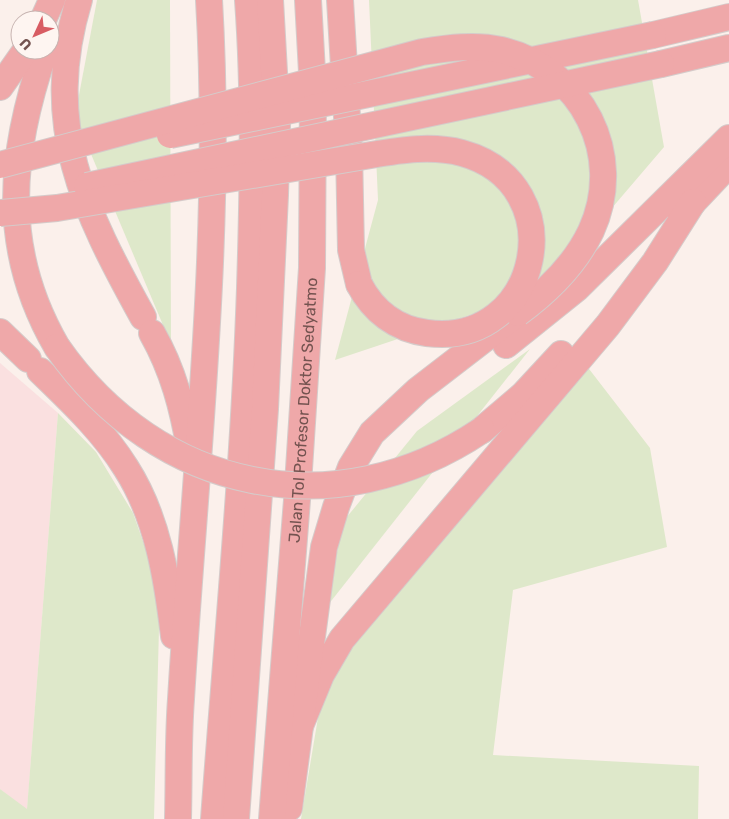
<svg xmlns="http://www.w3.org/2000/svg" width="729" height="819" font-family="Rubik,sans-serif">
<style>
.commercial{fill:#fae0e0}
.green{fill:#dee8ca}
.lines{fill:none;stroke-linecap:round;stroke-linejoin:round}
.highway-casing{stroke:#d5cbca;stroke-width:28}
.highway{stroke:#efa8a9;stroke-width:26}
.highway-bridge-casing{stroke:#d5cbca;stroke-width:28;stroke-linecap:butt}
.highway-bridge{stroke:#efa8a9;stroke-width:26}
.labels{text-anchor:middle;dominant-baseline:central;stroke-width:4;stroke-linejoin:round;paint-order:stroke}
.street-label{font-size:16px;fill:#745350;stroke:#fef5f1}
</style>
<rect width="100%" height="100%" fill="#fbf0eb"/>
<polygon class="commercial" points="0,363 58,413 27,810 0,789"/>
<g class="green">
<polygon points="97,0 170,0 171,344 75,116"/>
<polygon points="369,0 638,0 664,147 541,291 335,360 378,200"/>
<polygon points="530,349 328,605 342,523 417,431"/>
<polygon points="586,365 650,448 667,547 513,590 493,755 699,766 698,819 301,819 324,682"/>
<polygon points="58,413 96,452 133,513 160,590 154,819 0,819 0,789 27,809"/>
</g>
<g class="lines">
<defs>
<g id="highway">
<path d="M79 0C41 125 84 210 143 317"/>
<polyline points="340,0 349,150 351,250 359,284"/>
<polyline points="43,20 52,0"/>
<polyline points="653,35 729,17"/>
<path d="M45 50C9 154 0 249 57 347"/>
<polyline points="661,64 729,48"/>
<polyline points="0,87 26,50"/>
<polyline points="681,215 729,164"/>
<polyline points="0,332 28,359"/>
<path d="M152 333C173 370 183 408 190 450"/>
<polyline points="506,345 577,288 729,138"/>
<path d="M40 371C71 401 103 431 126 468 158 518 167 578 174 636"/>
<polyline points="482,430 523,395 561,354"/>
<polyline points="300,726 321,675 342,639 608,325 655,262 693,202"/>
<polyline points="289,808 324,547 336,507 351,467 372,433 418,390 518,313"/>
<path d="M178 819C179 779 178 739 181 699 195 467 223 234 209 0"/>
<path d="M214 819C227 642 244 466 250 288 253 192 255 96 248 0"/>
<polyline points="236,819 265,409 275,195 277,126 270,0"/>
<path id="s1" d="M272 819 297 500 312 268 313 90 308 0"/>
</g>
</defs>
<use href="#highway" class="highway-casing"/>
<use href="#highway" class="highway"/>
<defs>
<g id="highway-bridge">
<polyline points="170,135 653,35"/>
<path d="M0 165 422 52C448 48 475 44 501 50 582 69 626 155 591 231 575 265 548 291 518 313"/>
<polyline points="87,186 661,64"/>
<path d="M0 213 57 208 371 155C401 150 432 145 462 153 575 184 541 348 427 333 396 329 373 311 359 284"/>
<path d="M57 347C158 492 335 529 482 430"/>
</g>
</defs>
<use href="#highway-bridge" class="highway-bridge-casing"/>
<use href="#highway-bridge" class="highway-bridge"/>
</g>
<g class="labels">
<g class="street-label">
<text stroke="none"><textPath href="#s1" startOffset="410">Jalan Tol Profesor Doktor Sedyatmo</textPath></text>
</g>
</g>
<g transform="translate(35 35) rotate(226)"><circle r="24" fill="#fef5f1" stroke="#c7b4b1"/>
<path d="M0-4L9 19L0 12L-9 19Z" fill="#d85c63"/>
<text y="-8" font-size="14" font-weight="bold" text-anchor="middle" fill="#745350">U</text>
</g>
</svg>
